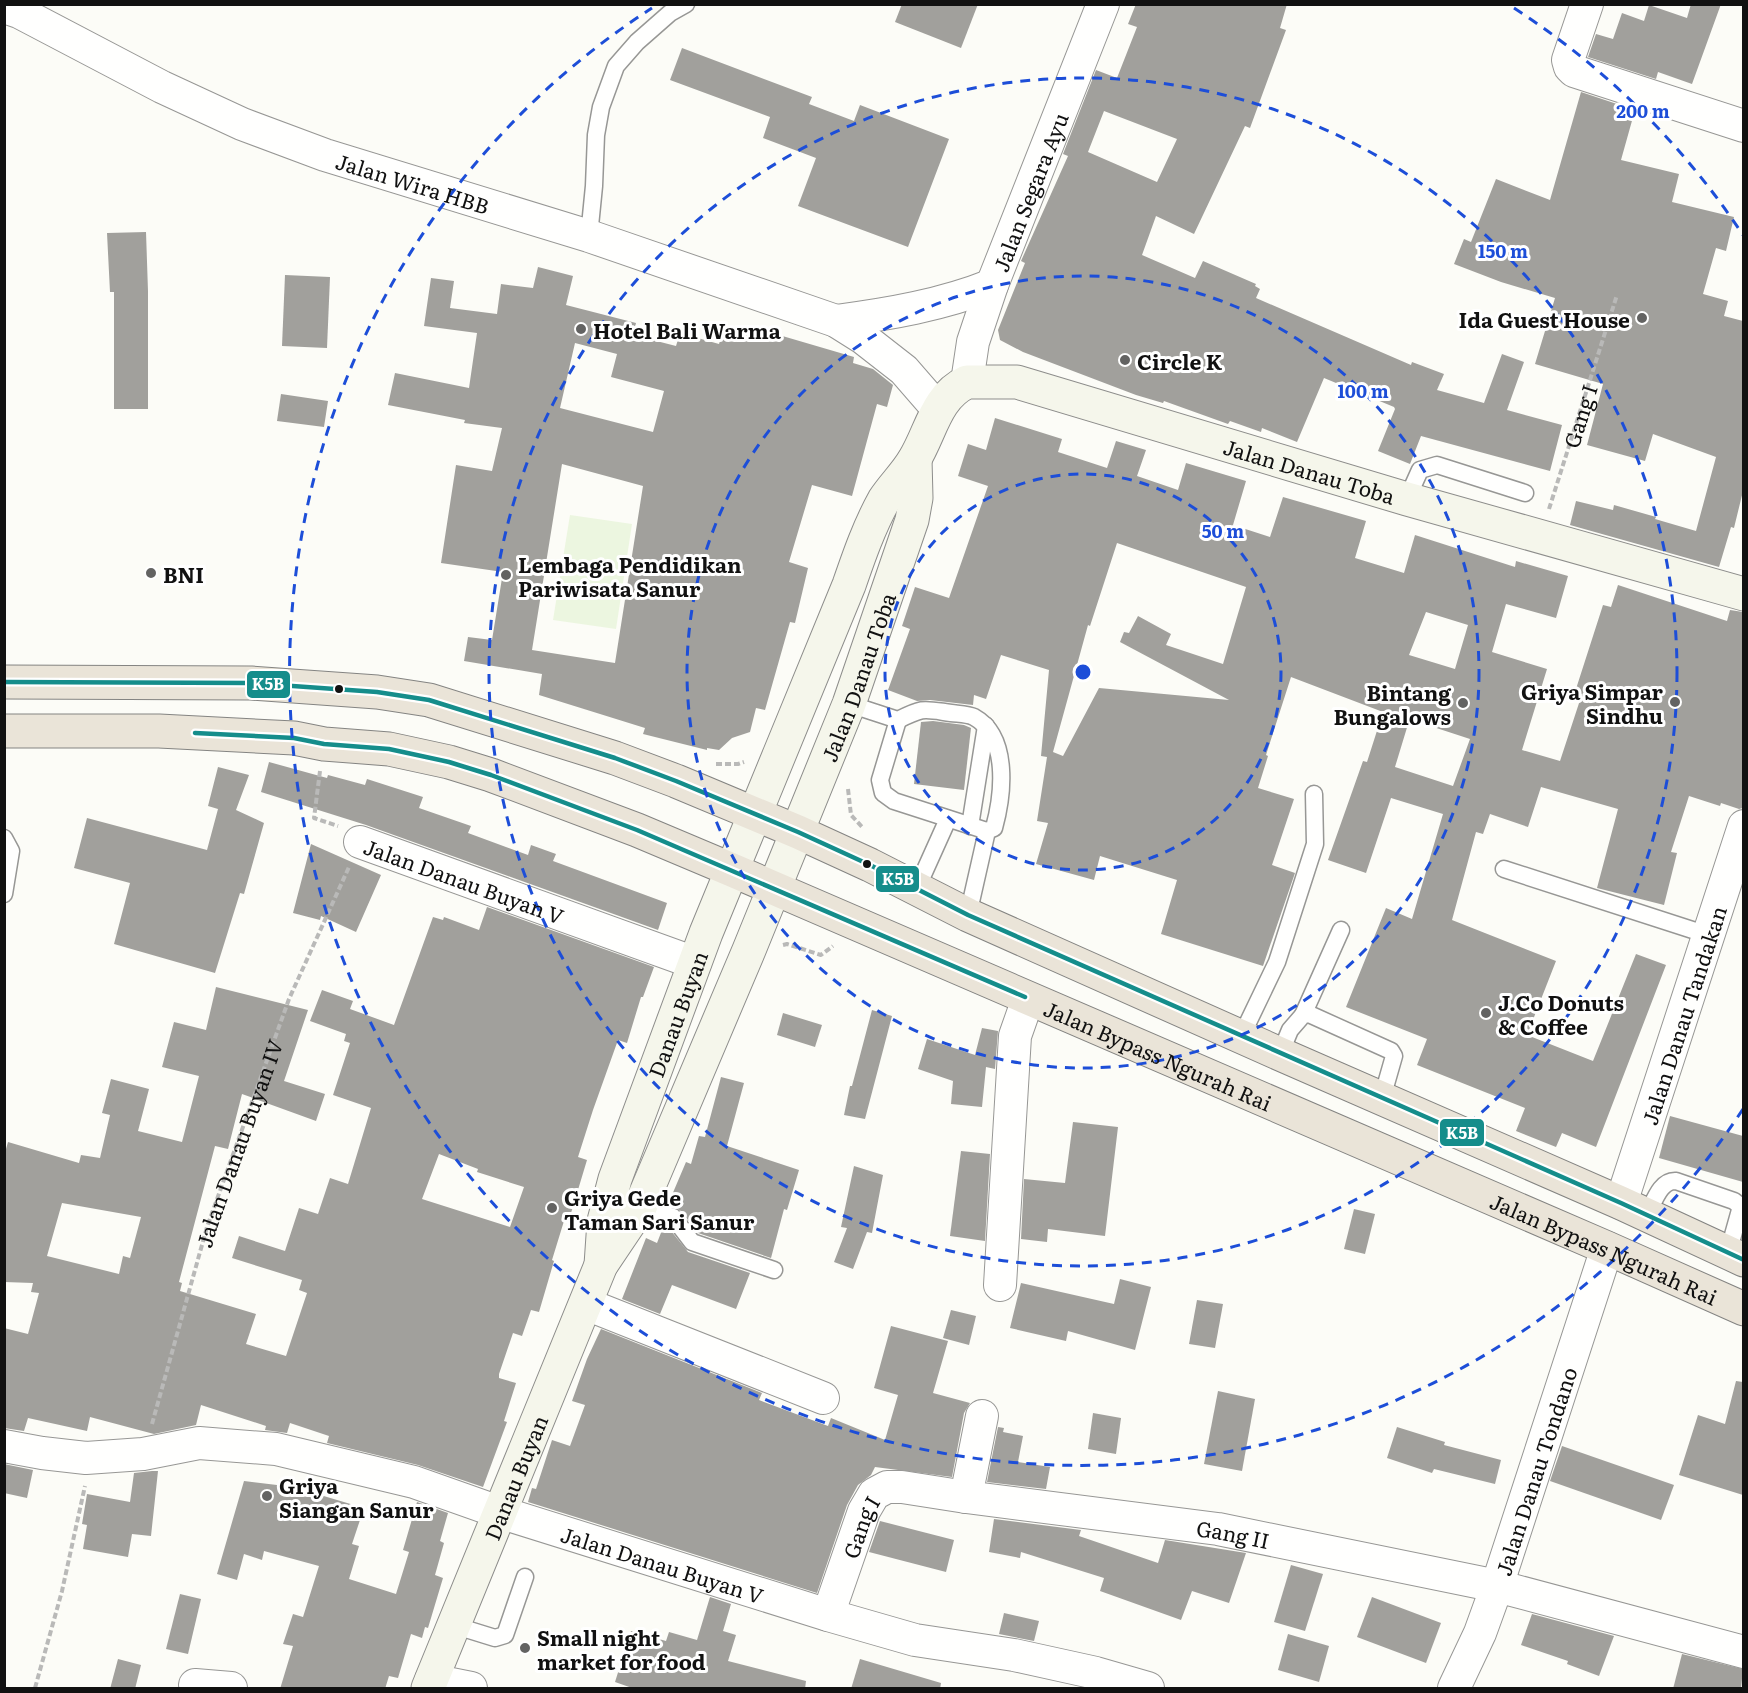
<svg xmlns="http://www.w3.org/2000/svg" width="1748" height="1693" font-family="Literata,serif">
<style>
.pitch{fill:#ecf6e0}
.building{fill:#a1a09c;fill-rule:evenodd}
.lines{fill:none;stroke-linecap:round;stroke-linejoin:round}
.lane-casing{stroke:#979795;stroke-width:19}
.street-casing{stroke:#979795;stroke-width:34}
.secondary-casing{stroke:#8d8d8b;stroke-width:35}
.highway-casing{stroke:#848482;stroke-width:35}
.path{stroke:#b9b9b8;stroke-width:4;stroke-dasharray:6 3;stroke-linecap:butt}
.lane{stroke:#fffffe;stroke-width:16}
.street{stroke:#fffffe;stroke-width:32}
.secondary{stroke:#f5f6eb;stroke-width:33}
.highway{stroke:#eae4d8;stroke-width:33}
.bus-1-casing{stroke:#fff;stroke-width:9}
.bus-1{stroke:#158d8b;stroke-width:4.5}
.ring{fill:none;stroke:#1d4ed8;stroke-width:3;stroke-dasharray:10 8}
.poi-dot{fill:#636362;stroke:#fff;stroke-width:2}
.bus-dot{fill:#111;stroke:#fff;stroke-width:2}
.labels{text-anchor:middle;dominant-baseline:central;stroke-width:6;stroke-linejoin:round;paint-order:stroke}
.street-label{font-size:21px;fill:#111;stroke:#fff}
.poi-label{font-size:21px;font-weight:bold;fill:#111;stroke:#fff;text-anchor:start}
.centre{fill:#1d4ed8;stroke:#fff;stroke-width:3}
.ring-label{font-size:18px;text-anchor:middle;font-weight:bold;fill:#1d4ed8;stroke:#fff;stroke-width:6;stroke-linejoin:round;paint-order:stroke}
.line-badge{stroke:#fff;stroke-width:2}
.badge-label{font-size:16px;text-anchor:middle;font-weight:bold;fill:#fff}
</style>
<rect width="100%" height="100%" fill="#fcfcf7"/>
<polygon class="pitch" points="570,515 632,524 616,629 553,620"/>
<g class="building">
<polygon points="902,4 978,4 961,48 895,22"/>
<path d="M1136 4H1287L1280 28 1286 30 1250 128 1245 126 1194 234 1156 216 1142 255 1195 278 1203 261 1256 284 1255 286 1260 289 1256 298 1411 365 1412 362 1444 374 1437 390 1484 403 1502 354 1524 362 1507 410 1562 425 1550 471 1421 436 1410 464 1378 451 1395 409 1394 407 1324 378 1297 442 1262 428 1261 432 1230 421 1228 424 1164 401 1163 403 1136 395 1023 352 1000 340 998 330 1025 263 1021 261 1068 156 1063 154 1096 70 1117 78 1137 27 1128 24ZM1104 111 1177 139 1157 182 1088 152Z"/>
<polygon points="1691,4 1721,4 1692,84 1658,72 1656,79 1588,57 1596,34 1613,39 1622,13 1644,21 1649,5 1687,18"/>
<polygon points="682,48 812,97 809,104 854,121 860,105 949,139 908,247 798,206 816,158 763,138 770,117 670,80"/>
<polygon points="1581,92 1635,110 1621,160 1679,174 1672,202 1734,217 1726,251 1716,248 1703,294 1728,301 1724,316 1743,321 1743,491 1734,528 1731,527 1719,567 1570,525 1576,501 1613,510 1614,505 1656,517 1655,519 1696,531 1716,457 1653,434 1645,461 1587,445 1603,384 1535,364 1555,298 1501,282 1454,264 1464,239 1471,242 1496,179 1550,200"/>
<polygon points="146,232 148,291 148,409 114,409 114,292 110,292 107,233"/>
<path d="M538 267 573 276 566 305 636 323 633 335 676 346 680 333 719 344 725 325 778 340 779 335 854 357 853 363 873 369 893 385 887 407 877 404 852 496 812 485 789 562 808 568 795 623 790 622 765 710 756 708 750 732 732 738 719 750 707 748V750L643 734 645 728 539 695 542 674 464 661 468 637 492 640 503 572 441 563 456 465 492 471 502 428 464 423 465 420 388 405 395 373 469 388 477 333 424 326 431 278 454 281 450 308 497 314 501 284 533 288ZM575 343 617 354 611 377 664 391 653 432 560 408ZM562 464 643 486 615 663 532 650Z"/>
<polygon points="285,275 330,277 327,348 282,346"/>
<polygon points="281,394 328,401 324,427 277,421"/>
<path d="M995 418 1062 439 1058 452 1107 468 1116 441 1146 450 1137 476 1178 490 1186 463 1246 481 1233 525 1270 537 1283 497 1366 521 1355 558 1404 573 1415 535 1515 567 1516 561 1568 576 1556 618 1506 604 1492 652 1547 669 1522 750 1560 761 1582 694 1575 692 1603 605 1611 607 1618 585 1727 621 1730 610 1743 612V808L1739 809 1721 803 1720 806 1689 796 1671 852 1677 853 1664 905 1597 888 1618 809 1541 787 1528 827 1490 814 1483 834 1476 832 1452 920 1556 961 1527 1035 1593 1061 1636 954 1666 965 1596 1147 1562 1133 1556 1147 1516 1131 1525 1108 1417 1065 1427 1039 1346 1007 1386 908 1412 919 1443 814 1391 798 1366 873 1328 860 1363 761 1367 762 1383 712 1291 677 1266 755 1268 756 1258 788 1294 799 1272 865 1295 873 1263 966 1161 934 1177 880 1100 856 1094 880 1036 864 1048 823 1037 821 1047 757 1041 756 1049 670 1001 655 986 699 974 695 973 705 930 700 917 701 888 690 910 629 902 626 915 587 949 598 988 486 958 476 968 444 986 450ZM1117 543 1246 587 1223 664 1166 645 1171 634 1138 616 1129 633 1124 632 1120 642 1229 700 1099 688 1063 756 1053 752 1088 625 1090 626ZM1426 612 1468 625 1455 669 1409 655ZM1409 721 1415 723V721L1470 739 1453 786 1395 767Z"/>
<polygon points="933,721 964,725 971,728 964,790 914,784 921,722"/>
<polygon points="269,762 327,778 328,775 365,785 367,779 423,797 419,808 471,826 468,833 528,855 531,845 556,854 553,861 667,903 658,930 366,825 261,792"/>
<polygon points="218,767 249,775 236,810 264,823 244,894 240,893 215,973 114,944 130,883 74,868 87,818 207,850 218,809 208,806"/>
<polygon points="311,844 381,875 356,932 321,916 320,920 293,913"/>
<path d="M487 907 654 967 643 997H641L627 1043 618 1040 593 1110 578 1157 587 1160 568 1223 564 1221 552 1260 554 1261 539 1312 531 1310 522 1336 513 1333 499 1374V1378L516 1383 504 1421 507 1422 483 1487 418 1465 327 1443 329 1436 290 1423 287 1433 265 1430 266 1426 201 1405 196 1425 154 1434 90 1417 87 1431 28 1418 24 1431 4 1428V1328L28 1334 39 1293 31 1292 33 1283 4 1282V1156L8 1142 79 1163 81 1155 100 1158 110 1115 102 1113 111 1079 149 1089 138 1131 182 1142 199 1076 162 1067 174 1022 206 1030 216 987 308 1010 284 1081 325 1094 316 1121 242 1094 228 1149 215 1146 179 1282 182 1283 180 1291 256 1314 246 1344 286 1356 307 1293 299 1290 302 1280 232 1258 239 1236 285 1251 299 1208 318 1214 330 1178 348 1184 371 1108 333 1095 350 1043 344 1041 346 1034 310 1021 322 990 353 1001 350 1009 394 1025 433 917 443 920 444 917 479 930ZM439 1154 478 1169 477 1172 524 1187 510 1227 422 1199ZM62 1203 141 1217 130 1258 123 1256 119 1274 47 1256Z"/>
<polygon points="872,1010 892,1016 865,1119 844,1115 850,1086 852,1086"/>
<polygon points="783,1013 822,1025 815,1047 777,1035"/>
<polygon points="982,1028 998,1031 995,1069 986,1067 982,1107 951,1104 953,1081 918,1069 927,1039 975,1055"/>
<polygon points="721,1077 744,1083 727,1146 799,1170 787,1210 784,1209 771,1258 698,1233 681,1211 671,1205 672,1203 669,1202 686,1162 691,1164 699,1136 705,1137"/>
<polygon points="1670,1116 1743,1136 1743,1182 1659,1158"/>
<polygon points="1073,1122 1118,1127 1105,1236 1048,1229 1047,1242 1021,1239 1024,1179 1065,1183"/>
<polygon points="961,1151 990,1154 985,1241 950,1236"/>
<polygon points="854,1166 883,1175 872,1233 867,1232 853,1269 834,1262 847,1228 841,1227"/>
<polygon points="1354,1209 1375,1214 1365,1254 1344,1249"/>
<polygon points="664,1225 667,1226 688,1252 750,1273 736,1309 672,1285 660,1314 622,1299 646,1238 657,1243"/>
<polygon points="1120,1279 1151,1287 1135,1350 1068,1331 1066,1341 1010,1328 1021,1283 1114,1304"/>
<polygon points="1197,1300 1223,1304 1215,1348 1189,1344"/>
<polygon points="951,1310 976,1316 969,1345 943,1338"/>
<polygon points="891,1326 948,1341 933,1393 970,1403 964,1413 952,1477 875,1467 871,1475 858,1485 847,1505 817,1593 528,1502 532,1488 536,1489 552,1440 570,1446 585,1405 572,1401 587,1359 601,1329 762,1393 759,1400 828,1426 831,1418 885,1440 898,1395 874,1388"/>
<polygon points="1736,1381 1743,1382 1743,1495 1679,1475 1698,1415 1725,1424"/>
<polygon points="1218,1391 1255,1399 1242,1471 1204,1464"/>
<polygon points="1093,1413 1121,1418 1116,1454 1088,1449"/>
<polygon points="998,1427 1004,1428 1003,1432 1023,1436 1018,1462 1050,1467 1046,1489 987,1482"/>
<polygon points="1397,1427 1445,1442 1444,1445 1501,1460 1495,1484 1434,1469 1432,1473 1387,1458"/>
<polygon points="1562,1446 1674,1485 1661,1520 1550,1481"/>
<polygon points="4,1464 33,1470 27,1498 4,1493"/>
<polygon points="152,1471 158,1471 151,1536 132,1534 128,1557 83,1549 87,1525 82,1524 87,1494 130,1502 134,1473"/>
<polygon points="244,1481 277,1485 289,1488 290,1486 364,1508 352,1544 359,1546 349,1579 396,1594 409,1552 403,1550 417,1502 448,1513 440,1541 444,1543 435,1575 443,1578 428,1628 425,1627 422,1638 411,1634 398,1678 389,1676 385,1689 280,1689 293,1646 283,1644 293,1614 303,1617 319,1566 264,1551 262,1560 244,1554 237,1580 217,1574"/>
<polygon points="994,1519 1081,1530 1079,1536 1158,1563 1165,1540 1246,1553 1229,1603 1192,1591 1181,1620 1100,1591 1104,1578 1021,1552 1020,1558 989,1552"/>
<polygon points="880,1521 954,1540 946,1572 869,1552"/>
<polygon points="1291,1565 1323,1574 1305,1631 1274,1622"/>
<polygon points="180,1594 201,1599 188,1654 166,1649"/>
<polygon points="710,1597 731,1604 723,1631 736,1635 728,1661 806,1681 805,1689 635,1689 615,1682 631,1631 666,1641 669,1632 697,1640"/>
<polygon points="1372,1597 1441,1623 1426,1663 1357,1637"/>
<polygon points="1004,1613 1039,1621 1034,1641 999,1634"/>
<polygon points="1532,1614 1614,1636 1599,1676 1567,1664 1568,1661 1521,1645"/>
<polygon points="1288,1634 1329,1646 1319,1682 1278,1670"/>
<polygon points="1682,1654 1743,1669 1741,1689 1673,1689"/>
<polygon points="118,1659 141,1665 135,1689 110,1689"/>
<polygon points="860,1659 941,1683 940,1689 851,1689"/>
</g>
<g class="lines">
<defs>
<g id="lane">
<polyline points="589,236 594,186 596,135 601,107 616,66 637,42 670,13 686,4"/>
<polyline points="1407,499 1420,470 1437,465 1525,493"/>
<path d="M849 704 898 720C924 707 923 709 951 713 959 714 968 714 974 717 1010 737 1003 795 994 828L987 831 968 915"/>
<polyline points="898,720 880,780 883,793 894,801 987,831"/>
<polyline points="970,826 986,726"/>
<polyline points="4,838 11,851 4,894"/>
<polyline points="1504,869 1708,935"/>
<polyline points="917,888 948,819"/>
<polyline points="1303,1015 1341,930"/>
<polyline points="1241,1037 1277,962 1315,844 1314,794"/>
<polyline points="1280,1054 1290,1030 1303,1015 1309,1014 1391,1051 1394,1056 1382,1098"/>
<polyline points="640,1207 673,1217 692,1242 774,1270"/>
<path d="M1647 1215C1654 1202 1660 1180 1676 1181L1734 1201 1739 1205 1740 1210 1728 1253"/>
<polyline points="453,1625 495,1638 505,1635 525,1577"/>
</g>
<g id="street">
<polyline points="1587,4 1568,60 1570,67 1574,71 1744,126"/>
<path id="s3" d="M4 7 19 12 162 87 242 124 325 155 589 236 836 321 863 338 904 370 937 408"/>
<path d="M836 321C889 314 942 305 992 285"/>
<path id="s4" d="M967 382 973 342 992 285 1103 4"/>
<path id="s5" d="M360 842 695 963"/>
<path id="s6" d="M1621 1203 1744 826"/>
<polyline points="1000,1285 1015,1036 1028,999"/>
<polyline points="586,1304 823,1398"/>
<path id="s7" d="M4 1446 42 1453 86 1458 143 1454 199 1443 276 1449 414 1482 499 1512 828 1615 915 1640 1014 1655 1096 1673 1148 1688"/>
<polyline points="966,1497 982,1416"/>
<path id="s8" d="M828 1615 864 1511 874 1494 887 1487H902L966 1497 1218 1529 1497 1586 1744 1652"/>
<polyline points="431,1680 471,1688"/>
<polyline points="195,1685 231,1688"/>
<path id="s9" d="M1454 1688 1480 1633 1497 1586 1607 1248"/>
</g>
<g id="secondary">
<path id="s10" d="M601 1265 604 1221 615 1179 706 933 849 585C859 556 869 527 884 500 893 486 906 474 914 460 931 433 935 397 967 382H1017L1407 499 1744 594"/>
<path id="s11" d="M428 1688 601 1265 640 1207 749 950 849 704 912 520 916 498 915 459"/>
</g>
<g id="highway">
<polyline points="4,682 251,683 377,692 429,700 615,758 676,781 798,832 870,865 968,915 1280,1054 1621,1203 1744,1260"/>
<path id="s12" d="M4 731H159L294 738 324 744 389 749 449 762 491 775 637 830 732 870 1607 1248 1744 1309"/>
</g>
</defs>
<use href="#lane" class="lane-casing"/>
<use href="#street" class="street-casing"/>
<use href="#secondary" class="secondary-casing"/>
<use href="#highway" class="highway-casing"/>
<g class="path">
<path id="s1" d="M1549 509 1617 295"/>
<polyline points="716,764 738,764 744,762"/>
<polyline points="320,771 314,818 338,826"/>
<polyline points="848,789 851,815 863,828"/>
<polyline points="783,945 787,944 821,955 833,946"/>
<path id="s2" d="M152 1424 207 1227 289 999 349 867"/>
<polyline points="35,1688 62,1591 85,1486"/>
</g>
<use href="#lane" class="lane"/>
<use href="#street" class="street"/>
<use href="#secondary" class="secondary"/>
<use href="#highway" class="highway"/>
<defs>
<g id="bus-1">
<polyline points="4,682 251,683 377,692 429,700 615,758 676,781 798,832 870,865 968,915 1621,1203 1744,1260"/>
<polyline points="195,733 294,738 324,744 389,749 449,762 491,775 637,830 1025,997"/>
</g>
</defs>
<use href="#bus-1" class="bus-1-casing"/>
<use href="#bus-1" class="bus-1"/>
</g>
<g class="ring">
<circle cx="1083" cy="672" r="198"/>
<circle cx="1083" cy="672" r="396"/>
<circle cx="1083" cy="672" r="594"/>
<path d="M1743 1109A792 792 0 1 1 652 8M1514 8A792 792 0 0 1 1743 235"/>
</g>
<g class="poi-dot">
<circle cx="1642" cy="318" r="6"/>
<circle cx="581" cy="329" r="6"/>
<circle cx="1125" cy="360" r="6"/>
<circle cx="151" cy="573" r="6"/>
<circle cx="506" cy="575" r="6"/>
<circle cx="1675" cy="702" r="6"/>
<circle cx="1463" cy="703" r="6"/>
<circle cx="1486" cy="1013" r="6"/>
<circle cx="552" cy="1208" r="6"/>
<circle cx="267" cy="1496" r="6"/>
<circle cx="525" cy="1648" r="6"/>
</g>
<g class="bus-dot">
<circle cx="339" cy="689" r="5"/>
<circle cx="867" cy="864" r="5"/>
</g>
<g class="labels">
<g class="street-label">
<text stroke="none"><textPath href="#s3" startOffset="446">Jalan Wira HBB</textPath></text>
<text stroke="none"><textPath href="#s4" startOffset="201">Jalan Segara Ayu</textPath></text>
<text stroke="none"><textPath href="#s1" startOffset="98">Gang I</textPath></text>
<text stroke="none"><textPath href="#s10" startOffset="1320">Jalan Danau Toba</textPath></text>
<text stroke="none"><textPath href="#s11" startOffset="1100">Jalan Danau Toba</textPath></text>
<text stroke="none"><textPath href="#s5" startOffset="111">Jalan Danau Buyan V</textPath></text>
<text stroke="none"><textPath href="#s10" startOffset="264">Danau Buyan</textPath></text>
<text stroke="none"><textPath href="#s6" startOffset="198">Jalan Danau Tandakan</textPath></text>
<text stroke="none"><textPath href="#s12" startOffset="1215">Jalan Bypass Ngurah Rai</textPath></text>
<text stroke="none"><textPath href="#s2" startOffset="294">Jalan Danau Buyan IV</textPath></text>
<text stroke="none"><textPath href="#s12" startOffset="1701">Jalan Bypass Ngurah Rai</textPath></text>
<text stroke="none"><textPath href="#s9" startOffset="232">Jalan Danau Tondano</textPath></text>
<text stroke="none"><textPath href="#s11" startOffset="228">Danau Buyan</textPath></text>
<text stroke="none"><textPath href="#s8" startOffset="94">Gang I</textPath></text>
<text stroke="none"><textPath href="#s8" startOffset="494">Gang II</textPath></text>
<text stroke="none"><textPath href="#s7" startOffset="678">Jalan Danau Buyan V</textPath></text>
</g>
<g class="poi-label">
<text x="1630" y="318" text-anchor="end">Ida Guest House</text>
<text x="593" y="329">Hotel Bali Warma</text>
<text x="1137" y="360">Circle K</text>
<text x="518" y="563">Lembaga Pendidikan<tspan x="518" dy="24">Pariwisata Sanur</tspan></text>
<text x="163" y="573">BNI</text>
<text x="1663" y="690" text-anchor="end">Griya Simpar<tspan x="1663" dy="24">Sindhu</tspan></text>
<text x="1451" y="691" text-anchor="end">Bintang<tspan x="1451" dy="24">Bungalows</tspan></text>
<text x="1498" y="1001">J.Co Donuts<tspan x="1498" dy="24">&amp; Coffee</tspan></text>
<text x="564" y="1196">Griya Gede<tspan x="564" dy="24">Taman Sari Sanur</tspan></text>
<text x="279" y="1484">Griya<tspan x="279" dy="24">Siangan Sanur</tspan></text>
<text x="537" y="1636">Small night<tspan x="537" dy="24">market for food</tspan></text>
</g>
</g>
<circle cx="1083" cy="672" r="9" class="centre"/>
<g class="ring-label">
<text x="1643" y="118">200 m</text>
<text x="1503" y="258">150 m</text>
<text x="1363" y="398">100 m</text>
<text x="1223" y="538">50 m</text>
</g>
<g class="line-badge">
<rect x="246" y="670" width="45" height="29" rx="6" fill="#158d8b"/>
<rect x="875" y="865" width="45" height="28" rx="6" fill="#158d8b"/>
<rect x="1439" y="1118" width="46" height="29" rx="6" fill="#158d8b"/>
</g>
<g class="badge-label">
<text x="268" y="690">K5B</text>
<text x="898" y="885">K5B</text>
<text x="1462" y="1139">K5B</text>
</g>
<rect width="1748" height="1693" fill="none" stroke="#111111" stroke-width="12"/>
</svg>
